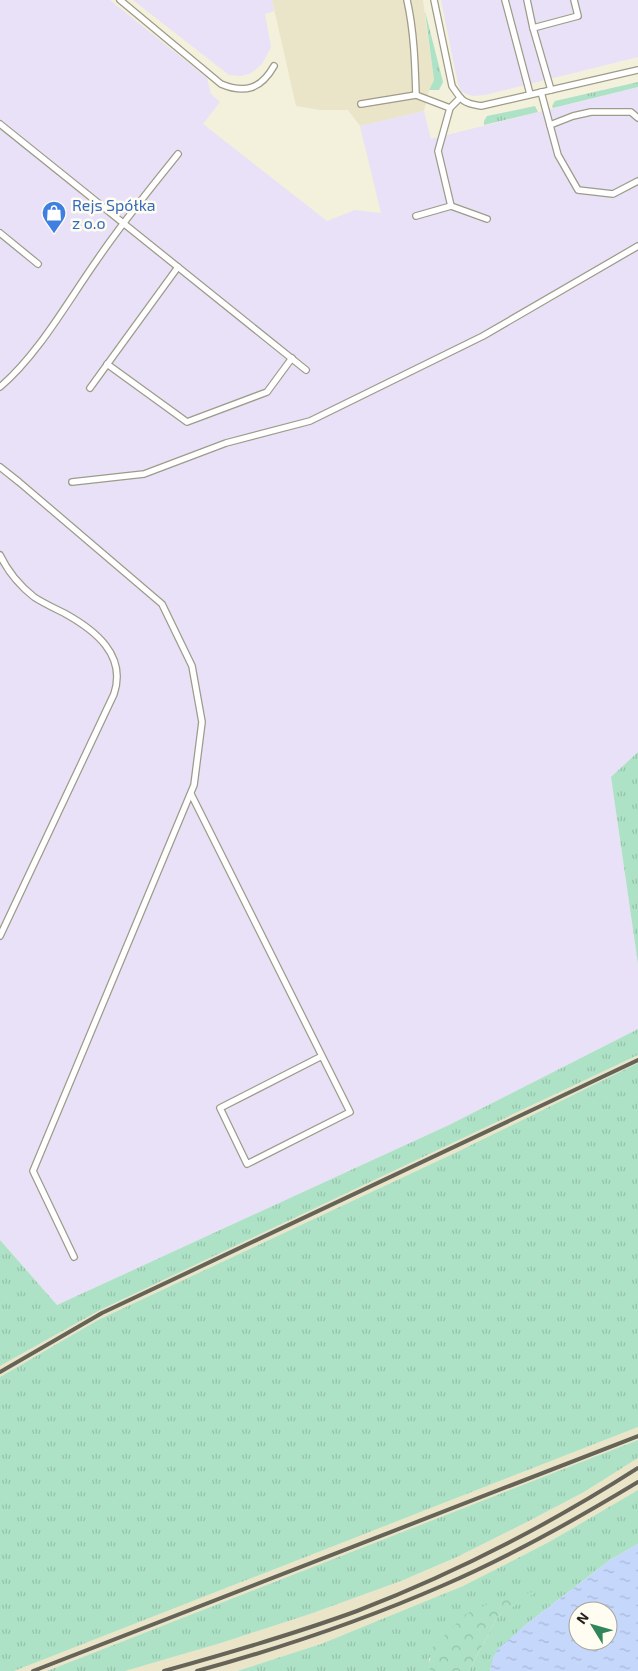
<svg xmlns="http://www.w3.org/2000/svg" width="638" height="1671" font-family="'Exo 2',sans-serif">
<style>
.built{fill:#eae5c9}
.industrial{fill:#e8e1f7}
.grass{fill:url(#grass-tufts)}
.forest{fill:url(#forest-crowns)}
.water{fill:url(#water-ripples);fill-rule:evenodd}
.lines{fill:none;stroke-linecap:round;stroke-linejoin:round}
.service-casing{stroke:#9e9b88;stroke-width:8}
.service{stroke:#fff;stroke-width:5.5}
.rail{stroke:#666358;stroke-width:4}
.labels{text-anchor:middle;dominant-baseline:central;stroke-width:5;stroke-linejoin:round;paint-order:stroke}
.shop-label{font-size:16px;fill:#366cbe;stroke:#fffdf1;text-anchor:start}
</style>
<defs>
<pattern id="grass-tufts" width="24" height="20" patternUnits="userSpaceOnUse" patternTransform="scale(1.25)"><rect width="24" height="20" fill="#ade2c7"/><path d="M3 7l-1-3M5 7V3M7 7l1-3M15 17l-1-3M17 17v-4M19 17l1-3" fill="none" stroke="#95c2aa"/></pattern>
<pattern id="forest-crowns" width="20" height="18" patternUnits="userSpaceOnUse" patternTransform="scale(1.25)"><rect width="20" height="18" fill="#ade2c7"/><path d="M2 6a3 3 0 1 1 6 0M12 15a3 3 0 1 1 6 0" fill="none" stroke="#95c2aa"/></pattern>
<pattern id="water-ripples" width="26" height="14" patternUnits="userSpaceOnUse" patternTransform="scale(1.25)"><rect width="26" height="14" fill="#c5d7fb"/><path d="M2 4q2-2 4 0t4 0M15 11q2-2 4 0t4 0" fill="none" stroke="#a9b8d7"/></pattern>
</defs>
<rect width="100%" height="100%" fill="#f3f0db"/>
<g class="built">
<polygon points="272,0 423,0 434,80 429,90 424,111 360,126 348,110 320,110 296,106"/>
<polygon points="638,1055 638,1063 459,1151 98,1320 0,1377 0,1366 100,1310"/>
<polygon points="638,1427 638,1440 478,1504 47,1671 14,1671"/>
<polygon points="638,1458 638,1490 549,1542 463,1586 413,1607 321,1644 237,1671 125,1671 221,1643 310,1614 401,1581 457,1557 527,1522 584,1492"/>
</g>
<g class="industrial">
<polygon points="0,0 110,0 207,78 211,94 220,102 203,124 327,221 355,210 381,213 360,126 424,111 431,139 638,87 638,752 611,777 638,964 638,1029 449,1125 57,1305 0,1240"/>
<polygon points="133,0 272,0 274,11 265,14 271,47 262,64 251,73 241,76 229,75"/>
<polygon points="441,0 638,0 638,57 485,95 473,96 466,94 461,91 458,84"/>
</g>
<g class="grass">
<polygon points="425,11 443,82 439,90 429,90 434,80"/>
<polygon points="638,82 638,87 553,108 552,106 555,101"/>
<polygon points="535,106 538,112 484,125 484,121 487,116"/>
<polygon points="638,752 638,964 611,777"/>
<polygon points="638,1029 638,1055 100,1310 0,1366 0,1240 57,1305 449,1125"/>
<polygon points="638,1063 638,1427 14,1671 0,1671 0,1377 98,1320 459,1151"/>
<polygon points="638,1440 638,1458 584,1492 527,1522 457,1557 401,1581 310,1614 221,1643 125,1671 47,1671"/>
<polygon points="638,1490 638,1544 610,1560 524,1626 491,1666 490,1671 469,1671 498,1616 536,1591 429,1658 430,1671 237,1671 321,1644 463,1586 549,1542"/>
</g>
<polygon class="forest" points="538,1591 498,1616 469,1671 430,1671 429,1664 432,1648 466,1614 497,1600"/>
<path class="water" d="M638 1544V1671H490L493 1657 498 1649 524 1626 610 1560ZM578 1611H608V1641H578Z"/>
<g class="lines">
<defs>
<g id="service">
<path d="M120 0 221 84C245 94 261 89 274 66"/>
<path d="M407 0C414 31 415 63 416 95L450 108"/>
<path d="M434 0 452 86C462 101 463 103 481 106L638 70"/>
<polyline points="505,0 530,94"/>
<polyline points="527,0 533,28 551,90"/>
<polyline points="533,28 578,16 574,0"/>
<polyline points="541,92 558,155 578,190 613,194 638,181"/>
<polyline points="361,104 416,95"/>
<polyline points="0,124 306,370"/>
<polyline points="550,125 573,116 591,112 631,112 638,118"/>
<polyline points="451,206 438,151 450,108 460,98"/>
<polyline points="416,216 451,206 487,219"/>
<polyline points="0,233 38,264"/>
<polyline points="107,364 187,422 267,392 292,358"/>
<path d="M0 387C38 355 68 301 97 260 122 223 150 189 178 154"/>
<polyline points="90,388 178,267"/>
<polyline points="0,467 19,482 162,604 192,666 202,722 194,785 33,1171 74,1257"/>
<polyline points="72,482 144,474 226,443 310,421 483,336 638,246"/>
<path d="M0 555C8 572 19 585 34 597 43 603 54 608 64 613 95 630 127 655 114 694L0 936"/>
<polyline points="191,794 350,1112 247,1164 220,1108 322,1056"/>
</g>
</defs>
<use href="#service" class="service-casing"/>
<use href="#service" class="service"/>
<g class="rail">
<polyline points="0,1372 102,1313 638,1060"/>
<polyline points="33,1671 638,1436"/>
<path d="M164 1671C229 1653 294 1634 357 1611 455 1573 549 1525 638 1468"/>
<path d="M197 1671C281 1648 364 1620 444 1585 511 1556 575 1520 638 1482"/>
</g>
</g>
<defs>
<symbol id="shop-pin" viewBox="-11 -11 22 30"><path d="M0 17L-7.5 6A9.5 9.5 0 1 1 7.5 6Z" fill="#3f7fe0" stroke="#fffdf1"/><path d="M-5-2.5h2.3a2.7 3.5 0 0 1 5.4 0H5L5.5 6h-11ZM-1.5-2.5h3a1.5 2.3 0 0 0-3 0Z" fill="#fff"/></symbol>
</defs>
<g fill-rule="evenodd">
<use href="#shop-pin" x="40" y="199" width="28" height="38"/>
</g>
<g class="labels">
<g class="shop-label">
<text x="72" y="204">Rejs Spółka<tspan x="72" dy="18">z o.o</tspan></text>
</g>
</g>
<g transform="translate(593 1626) rotate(307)"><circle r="24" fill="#fffdf1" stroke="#a7a59b"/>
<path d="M0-4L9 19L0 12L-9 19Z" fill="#318659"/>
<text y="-8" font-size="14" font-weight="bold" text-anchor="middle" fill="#222019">N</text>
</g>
</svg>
